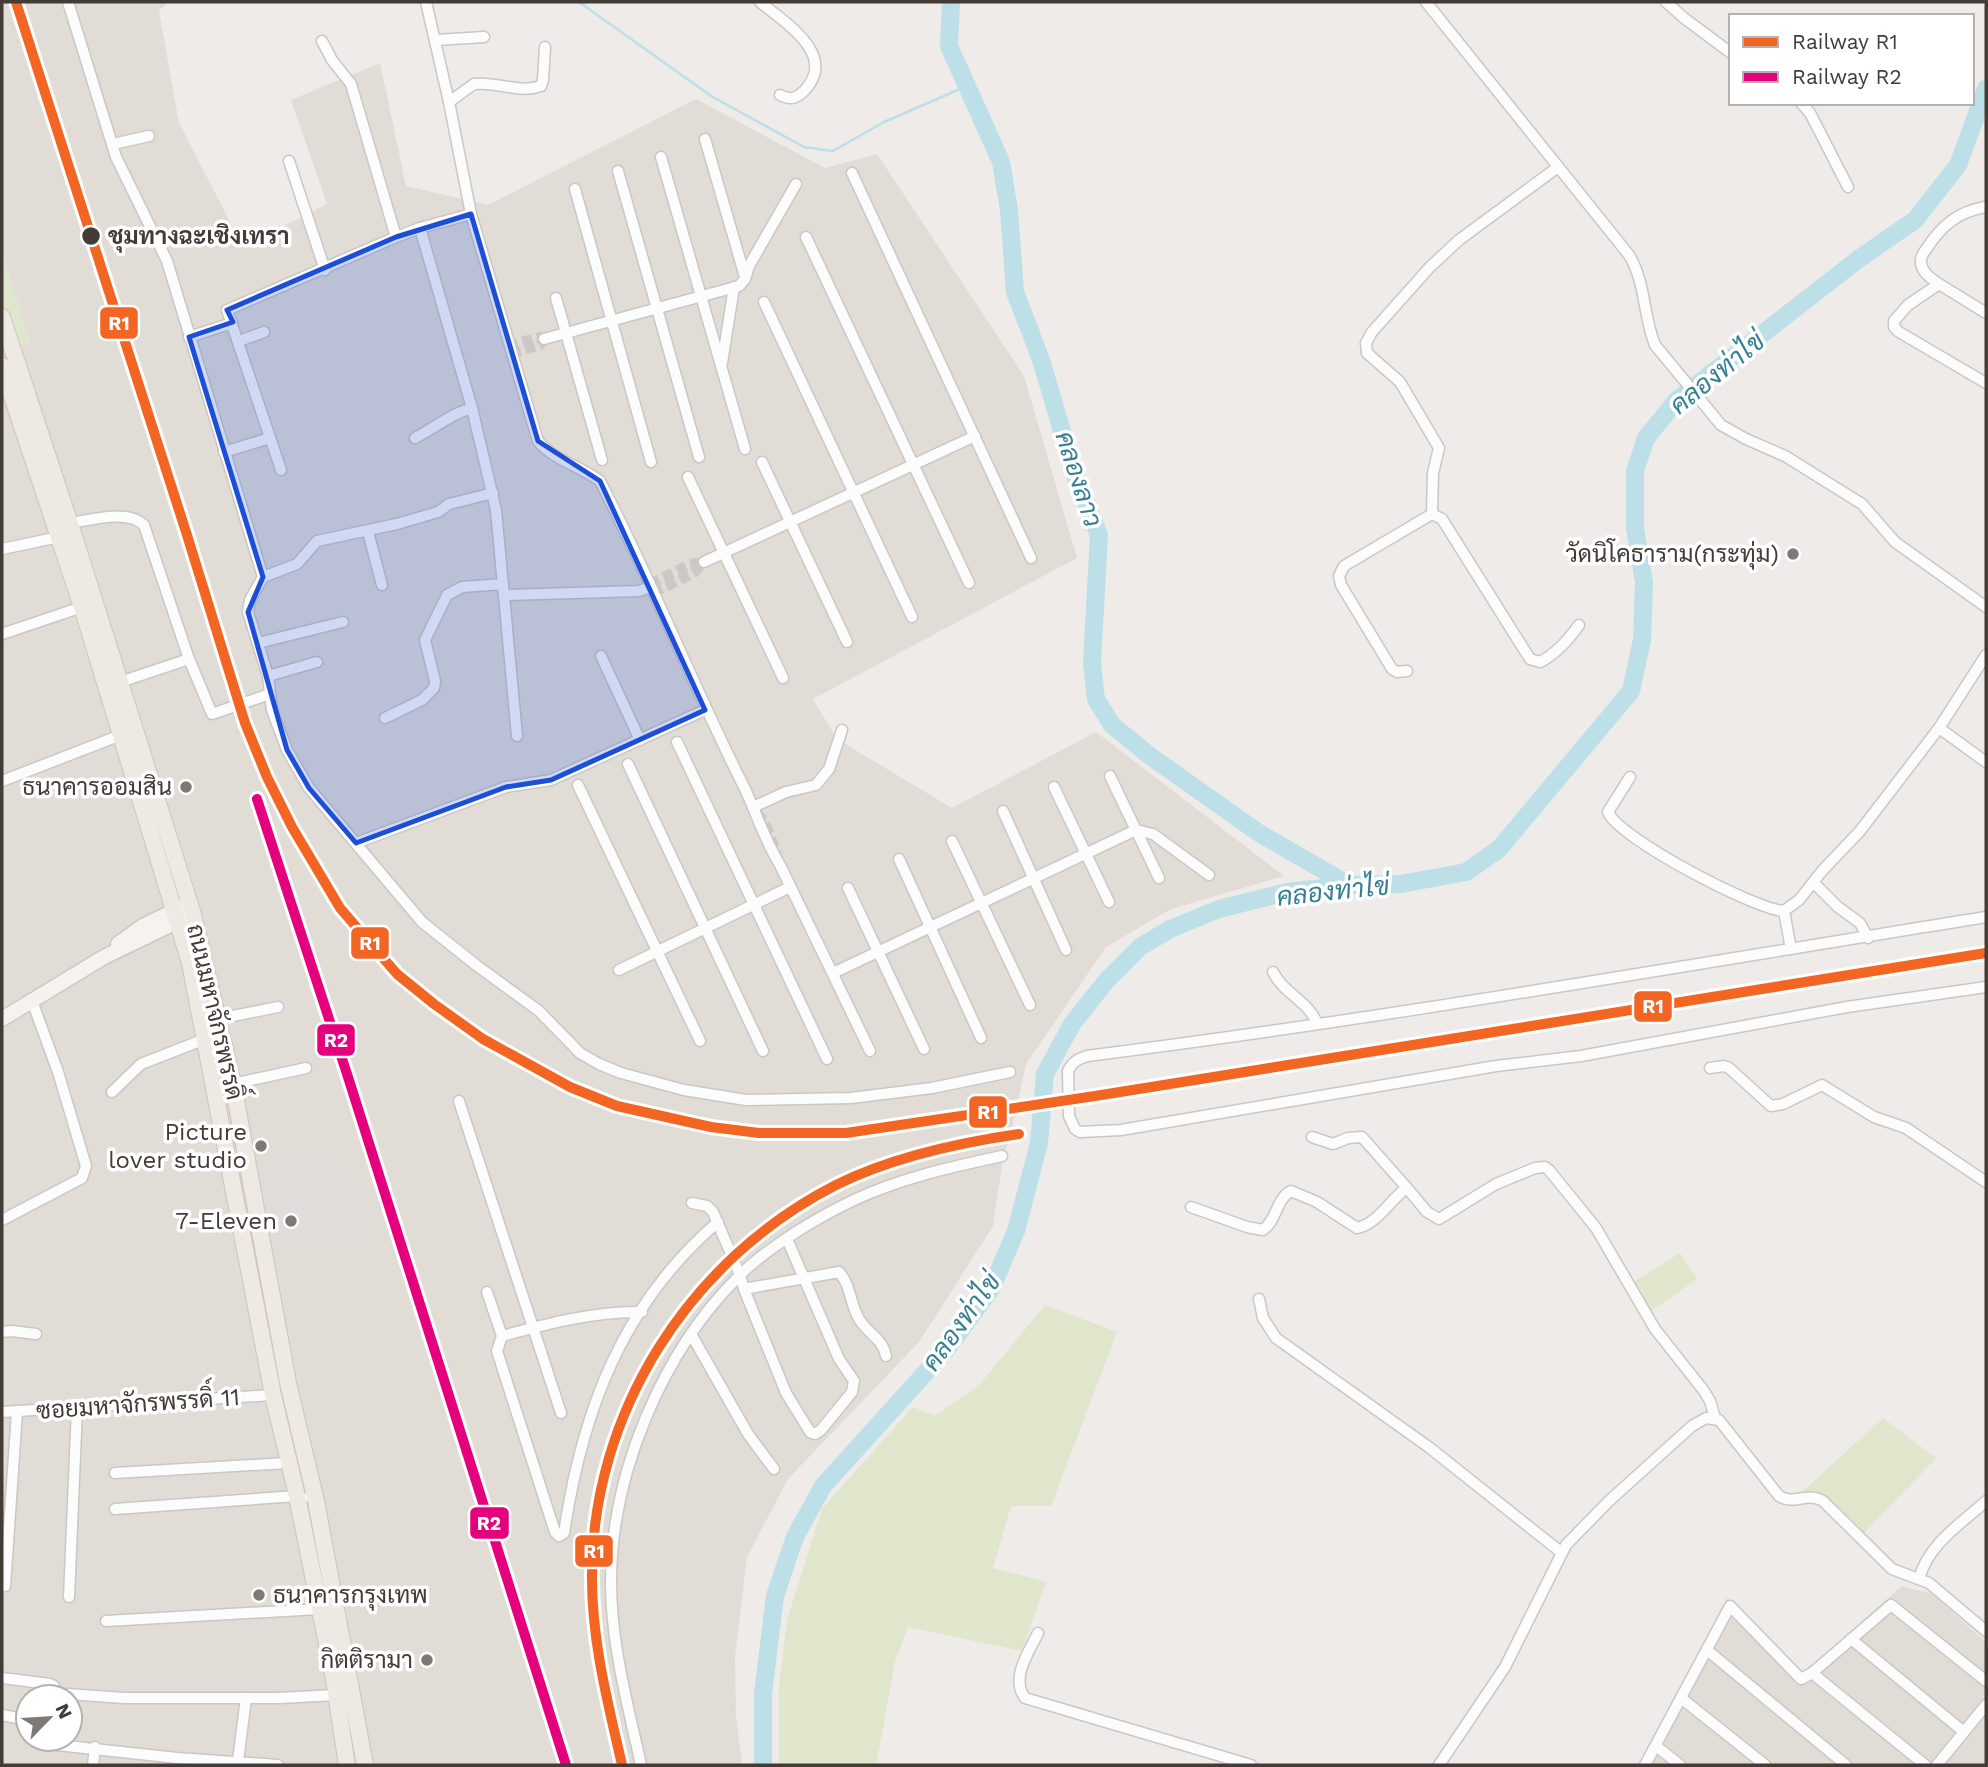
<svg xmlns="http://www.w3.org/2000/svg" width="1988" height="1767" font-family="'Work Sans',Sarabun,sans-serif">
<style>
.residential{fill:#e1dcd6;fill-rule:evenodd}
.green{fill:#e0e6cb}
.parking{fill:#dfdcda}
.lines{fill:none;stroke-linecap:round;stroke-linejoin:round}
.stream{stroke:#bcdfe8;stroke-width:2.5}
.river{stroke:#bcdfe8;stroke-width:18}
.street-tunnel{stroke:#ccc8c5;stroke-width:10;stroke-dasharray:10 5;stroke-linecap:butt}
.street-casing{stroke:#cac7c5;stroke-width:13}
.secondary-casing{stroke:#cec8c2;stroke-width:17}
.primary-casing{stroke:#cfc3b8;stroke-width:18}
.street{stroke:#fcfcfc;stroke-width:10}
.secondary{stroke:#f5f2ef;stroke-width:14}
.primary{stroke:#efe9e4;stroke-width:16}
.rail-1-casing{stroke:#fff;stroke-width:16}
.rail-2-casing{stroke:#fff;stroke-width:16}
.rail-1{stroke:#f26522;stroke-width:10}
.rail-2{stroke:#e5007d;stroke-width:10}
.marked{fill:#1d4ed8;fill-opacity:0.2;stroke:#1d4ed8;stroke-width:5;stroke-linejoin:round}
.stop-dot{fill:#433b36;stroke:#fff;stroke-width:2.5}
.poi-dot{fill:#7f7975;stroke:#fff;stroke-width:2.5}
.labels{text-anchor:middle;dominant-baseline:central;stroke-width:7;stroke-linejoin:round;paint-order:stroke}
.stop-label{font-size:24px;font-weight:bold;fill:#433b36;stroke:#fff;text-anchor:start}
.poi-label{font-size:24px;fill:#433b36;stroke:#fff;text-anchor:end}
.street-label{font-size:24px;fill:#433b36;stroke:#fff}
.water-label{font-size:26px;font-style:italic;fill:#367f94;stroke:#fff}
.line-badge{stroke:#fff;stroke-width:2.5}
.badge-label{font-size:19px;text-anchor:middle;font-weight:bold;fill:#fff}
</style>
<rect width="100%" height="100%" fill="#eeebe9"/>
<g class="residential">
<path d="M2 2H167L159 11 179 123 243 247 327 204 291 100 380 63 406 186 488 205 696 99 825 168 877 154 1024 376 1077 558 813 699 837 739 952 808 1096 732 1284 876 1171 909 1106 947 1026 1064 1009 1142 1004 1152 993 1226 919 1342 788 1479 747 1557 735 1657 736 1715 742 1765H2ZM28 1697H70V1739H28Z"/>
<polygon points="1902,1586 1932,1594 1986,1642 1986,1765 1639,1765 1727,1598 1801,1675"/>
</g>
<g class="green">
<polygon points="2,251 31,343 17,347 2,299"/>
<polygon points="1680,1253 1697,1279 1650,1312 1634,1282"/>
<polygon points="1045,1305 1117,1332 1051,1506 1011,1506 993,1568 1046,1582 1022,1651 908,1627 895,1662 876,1765 779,1765 779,1688 787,1620 822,1509 913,1407 935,1416 980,1384"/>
<polygon points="1883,1418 1936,1458 1863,1534 1825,1497 1801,1493"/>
</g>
<polygon class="parking" points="323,1153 327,1167 345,1161 348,1173 355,1170 377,1238 272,1255 255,1166"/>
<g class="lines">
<polyline class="stream" points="579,2 711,96 804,147 833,151 884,122 967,86"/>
<g class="river">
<polyline points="951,2 949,46 1001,162 1009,210 1015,292 1041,360 1075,475 1099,535 1092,663 1096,699 1112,725 1150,756 1259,833 1349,885"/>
<polyline points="763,1765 763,1694 775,1596 795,1537 823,1486 946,1350 991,1289 1016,1231 1039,1143 1045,1074 1072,1024 1107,980 1140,947 1170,929 1219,909 1287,892 1349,885 1401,884 1466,872 1499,849 1631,691 1642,640 1644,582 1635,528 1635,471 1646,438 1677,400 1860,258 1915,220 1958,165 1986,89"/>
</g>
<g class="street-tunnel">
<polyline points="508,346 539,337 544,339"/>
<polyline points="511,354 540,345 544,339"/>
<polyline points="650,584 690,564 704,562"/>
<polyline points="653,593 694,573 704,562"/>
<polyline points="757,812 766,825 777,854"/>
</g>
<defs>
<g id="street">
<polyline points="68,2 116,157 167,261 263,577 250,600 248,612 268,676 272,710 287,750 309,788 422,922 476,965 539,1011 580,1053 599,1064 621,1073 684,1090 746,1100 851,1098 932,1088 1010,1072"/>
<path d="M426 2 449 102 471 214 538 441C554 460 580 466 600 481 652 581 693 686 744 787 757 814 764 839 780 865L870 1051"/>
<path d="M760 2C784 22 839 55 804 91 796 99 790 100 780 95"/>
<path d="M1426 2 1629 255C1646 283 1643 316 1655 345L1721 425 1746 439 1785 456 1862 504 1895 542 1986 607"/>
<polyline points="1666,2 1684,18 1731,53"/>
<polyline points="436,40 484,37"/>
<polyline points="322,41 332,60 351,84 396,237"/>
<path d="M449 102 474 84C497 81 518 94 541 86L543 80 545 47"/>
<polyline points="1801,103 1810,113 1848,187"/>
<polyline points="705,139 745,277"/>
<polyline points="113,144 149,136"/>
<polyline points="661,157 745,449"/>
<polyline points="289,161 325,270"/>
<polyline points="618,171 699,457"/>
<polyline points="852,173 1031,558"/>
<polyline points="575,189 651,462"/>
<path d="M1985 207C1958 212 1942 225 1927 248 1924 252 1920 257 1921 263 1922 273 1932 279 1939 284L1908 305 1894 321V327L1899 332 1986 383"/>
<polyline points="420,228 472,408 496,510 517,736"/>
<polyline points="806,237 969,583"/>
<polyline points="1939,284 1986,313"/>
<polyline points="556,298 602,460"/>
<polyline points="764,302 912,617"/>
<polyline points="189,337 232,323"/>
<polyline points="544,339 739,286 745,279 749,266 796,184"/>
<polyline points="239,341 264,332"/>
<polyline points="722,363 734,287"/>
<path d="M415 438C435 428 450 414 472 408"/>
<polyline points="224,452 270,438"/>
<polyline points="762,462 847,642"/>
<polyline points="281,470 227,310 396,237 420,228 471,214"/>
<polyline points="688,477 783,678"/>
<polyline points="1432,514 1433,473 1439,448 1400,382 1367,353 1366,343 1372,332 1430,267 1459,240 1558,167"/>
<path d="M1432 514 1442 519 1530 659 1540 662C1556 654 1569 639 1579 625"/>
<path d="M70 523C91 520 128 509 144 525L189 659"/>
<polyline points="368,532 382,585"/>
<polyline points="2,549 59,537"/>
<polyline points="704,562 975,436"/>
<polyline points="263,577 297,564 317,541 397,524 438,512 449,504 493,493"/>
<polyline points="504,595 639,591 651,587"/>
<polyline points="2,634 82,607"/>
<polyline points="258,643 343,622"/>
<polyline points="1986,655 1939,728 1986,762"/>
<polyline points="601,656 640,740"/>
<polyline points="1407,671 1397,672 1392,669 1341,585 1339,576 1344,566 1432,514"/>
<polyline points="268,676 317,662"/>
<polyline points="120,682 189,659 212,714 270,694"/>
<polyline points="385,718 422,700 434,688 435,681 425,640 447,595 462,587 503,584"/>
<polyline points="677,742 827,1059"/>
<polyline points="628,764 763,1051"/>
<polyline points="1110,776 1159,878"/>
<path d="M1630 777 1608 812C1618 838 1756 910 1784 911L1799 900 1822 871 1860 831 1939 728"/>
<polyline points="2,781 121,735"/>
<polyline points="578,785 700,1041"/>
<polyline points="1054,787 1109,902"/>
<polyline points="753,807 786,792 816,785 829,769 842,730"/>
<polyline points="1003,811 1066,950"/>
<polyline points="952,841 1030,1005"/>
<polyline points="356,843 506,787 551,780 705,710"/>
<polyline points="899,859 981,1038"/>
<polyline points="1814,883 1838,907 1860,923 1868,938"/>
<polyline points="848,888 924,1049"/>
<polyline points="1784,911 1791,949"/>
<path d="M1986 917C1687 965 1388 1018 1087 1056 1078 1059 1072 1062 1068 1071L1069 1116 1075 1129 1080 1132 1121 1130 1496 1066 1581 1056 1847 1007 1986 987"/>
<polyline points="619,970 790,887"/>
<path d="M1273 972C1284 994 1308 1001 1317 1023"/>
<polyline points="833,973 1136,830 1153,834 1209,875"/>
<polyline points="218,1019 278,1007"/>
<polyline points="1710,1068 1724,1066 1729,1068 1771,1106 1783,1104 1822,1085 1874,1117 1906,1128 1986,1182"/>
<polyline points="233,1084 306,1068"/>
<polyline points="112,1092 141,1064 205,1039"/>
<polyline points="459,1101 561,1413"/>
<polyline points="1312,1137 1333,1144 1348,1138 1362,1137 1407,1188"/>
<polyline points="692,1203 707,1206 713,1212 740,1275 744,1289 786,1393 810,1432 815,1434 821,1430 852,1392 854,1381 839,1359 787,1239"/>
<path d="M1191 1207 1247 1227 1263 1230C1277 1220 1276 1199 1291 1191L1317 1202 1357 1228C1378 1224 1390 1199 1407 1188L1427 1212 1439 1219 1496 1184 1535 1168 1545 1167 1549 1170 1596 1228 1655 1329 1704 1391 1710 1401 1715 1418"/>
<polyline points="2,1220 82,1178 86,1166 58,1072 32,1001"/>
<path d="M744 1289 839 1272C851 1285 850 1304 859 1319 868 1334 883 1339 886 1356"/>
<polyline points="487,1292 502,1336"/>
<polyline points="1259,1299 1263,1318 1276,1338 1430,1448 1562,1553"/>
<path d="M642 1312C595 1311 546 1324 502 1336L497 1351 555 1532 559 1536 564 1533C582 1412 622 1304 718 1222"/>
<polyline points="2,1332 11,1331 36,1334"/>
<polyline points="691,1334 748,1434 774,1469"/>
<polyline points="2,1412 273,1395"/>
<polyline points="115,1473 287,1463"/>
<polyline points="115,1509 297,1496 303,1498"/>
<path d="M1919 1579C1928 1544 1961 1524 1986 1501"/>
<polyline points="5,1586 17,1412"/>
<polyline points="69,1597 77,1408"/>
<polyline points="106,1621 319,1609"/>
<path d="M1038 1633C1029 1652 1010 1678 1025 1698L1251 1765"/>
<polyline points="1851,1639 1964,1732"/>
<polyline points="1707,1650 1846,1765"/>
<polyline points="1812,1673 1925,1765"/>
<polyline points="2,1678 50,1684 54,1686 54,1693"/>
<polyline points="54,1693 124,1698 279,1698 336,1695"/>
<polyline points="1681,1698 1765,1765"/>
<polyline points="2,1715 28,1720"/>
<polyline points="47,1739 48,1744 177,1758 278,1765"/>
<polyline points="1656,1746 1680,1765"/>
<polyline points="238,1761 246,1698"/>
<polyline points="93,1765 95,1747"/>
<path d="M641 1765C628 1705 611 1645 611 1582 611 1474 662 1352 739 1276 768 1247 818 1217 854 1200 901 1178 951 1167 1002 1156"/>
<path d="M1439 1765 1505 1667 1566 1545 1609 1501 1692 1426 1706 1418 1719 1420 1779 1496C1795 1506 1806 1491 1823 1501L1892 1569 1929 1583 1986 1631"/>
<polyline points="1645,1765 1730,1606 1801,1679 1812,1673 1891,1605 1986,1681"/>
<polyline points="1937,1765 1986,1705"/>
</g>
<g id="secondary">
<polyline points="118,944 143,926 182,907"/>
<polyline points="2,1019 104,957 193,914"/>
</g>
<g id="primary">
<polyline points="2,317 73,533 193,914 233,1084 288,1383 316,1501 365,1765"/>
<polyline points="2,366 82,607 190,963 273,1395 297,1496 333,1674 347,1765"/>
</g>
</defs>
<use href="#street" class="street-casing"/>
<use href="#secondary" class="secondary-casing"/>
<use href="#primary" class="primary-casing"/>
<use href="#street" class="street"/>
<use href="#secondary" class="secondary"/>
<use href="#primary" class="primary"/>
<defs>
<g id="rail-1">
<polyline points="16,2 187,535 245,723 267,777 292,827 340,908 397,974 434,1004 483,1039 570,1087 617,1106 711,1127 759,1133 846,1133 1095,1096 1986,953"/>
<path d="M622 1765C608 1703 592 1643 592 1578 591 1413 690 1259 836 1185 892 1157 957 1143 1019 1134"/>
</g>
<polyline id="rail-2" points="257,799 348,1077 566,1765"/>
</defs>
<use href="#rail-1" class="rail-1-casing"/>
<use href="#rail-2" class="rail-2-casing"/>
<use href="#rail-1" class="rail-1"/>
<use href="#rail-2" class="rail-2"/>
</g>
<path class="marked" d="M471 214 538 441 600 481 705 710 551 780 506 787 356 843 309 788 287 750 248 612 263 577 189 337 233 322 227 310 396 237Z"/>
<circle class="stop-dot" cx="91" cy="236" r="10"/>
<g class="poi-dot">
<circle cx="1793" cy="554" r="7"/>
<circle cx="186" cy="787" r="7"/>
<circle cx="261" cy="1146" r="7"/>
<circle cx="291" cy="1221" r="7"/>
<circle cx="259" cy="1595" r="7"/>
<circle cx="427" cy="1660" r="7"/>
</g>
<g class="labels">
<g class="stop-label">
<text x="108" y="236">ชุมทางฉะเชิงเทรา</text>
</g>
<g class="poi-label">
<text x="1779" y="554">วัดนิโคธาราม(กระทุ่ม)</text>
<text x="172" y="787">ธนาคารออมสิน</text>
<text x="247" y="1132">Picture<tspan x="247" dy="28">lover studio</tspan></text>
<text x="277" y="1221">7-Eleven</text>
<text x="273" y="1595" text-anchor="start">ธนาคารกรุงเทพ</text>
<text x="413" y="1660">กิตติรามา</text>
</g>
<g class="street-label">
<text transform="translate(215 1012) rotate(77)">ถนนมหาจักรพรรดิ์</text>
<text transform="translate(138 1404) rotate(-4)">ซอยมหาจักรพรรดิ์ 11</text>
</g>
<g class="water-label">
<text transform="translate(1717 373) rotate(-39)">คลองท่าไข่</text>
<text transform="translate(1079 479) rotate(72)">คลองลาว</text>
<text transform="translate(1333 891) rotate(-6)">คลองท่าไข่</text>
<text transform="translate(961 1322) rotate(-54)">คลองท่าไข่</text>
</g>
</g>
<g class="line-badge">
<rect x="99" y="306" width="40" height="34" rx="7" fill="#f26522"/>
<rect x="350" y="926" width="40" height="34" rx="7" fill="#f26522"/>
<rect x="1633" y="990" width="40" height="33" rx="7" fill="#f26522"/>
<rect x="316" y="1023" width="40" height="34" rx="7" fill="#e5007d"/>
<rect x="968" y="1095" width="40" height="34" rx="7" fill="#f26522"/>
<rect x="469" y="1506" width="41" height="34" rx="7" fill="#e5007d"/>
<rect x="574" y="1534" width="40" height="34" rx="7" fill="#f26522"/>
</g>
<g class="badge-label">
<text x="119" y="330">R1</text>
<text x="370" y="950">R1</text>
<text x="1653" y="1013">R1</text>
<text x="336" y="1047">R2</text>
<text x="988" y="1119">R1</text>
<text x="489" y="1530">R2</text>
<text x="594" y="1558">R1</text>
</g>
<rect width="1988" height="1767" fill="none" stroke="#433b36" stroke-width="7"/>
<rect x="1729" y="14" width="245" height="91" fill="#ffffff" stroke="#b4b1af" stroke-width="2"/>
<rect x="1743" y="37" width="35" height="10" fill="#f26522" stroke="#b4b1af" stroke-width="2"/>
<text x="1792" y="49" font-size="21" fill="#433b36">Railway R1</text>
<rect x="1743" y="72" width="35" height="10" fill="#e5007d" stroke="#b4b1af" stroke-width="2"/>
<text x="1792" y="84" font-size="21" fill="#433b36">Railway R2</text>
<g transform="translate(49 1718) rotate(65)"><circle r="33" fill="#ffffff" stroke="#b4b1af" stroke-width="2"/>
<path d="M0-5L12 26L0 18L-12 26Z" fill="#7f7975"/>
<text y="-10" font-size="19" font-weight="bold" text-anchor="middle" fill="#433b36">N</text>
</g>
</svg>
